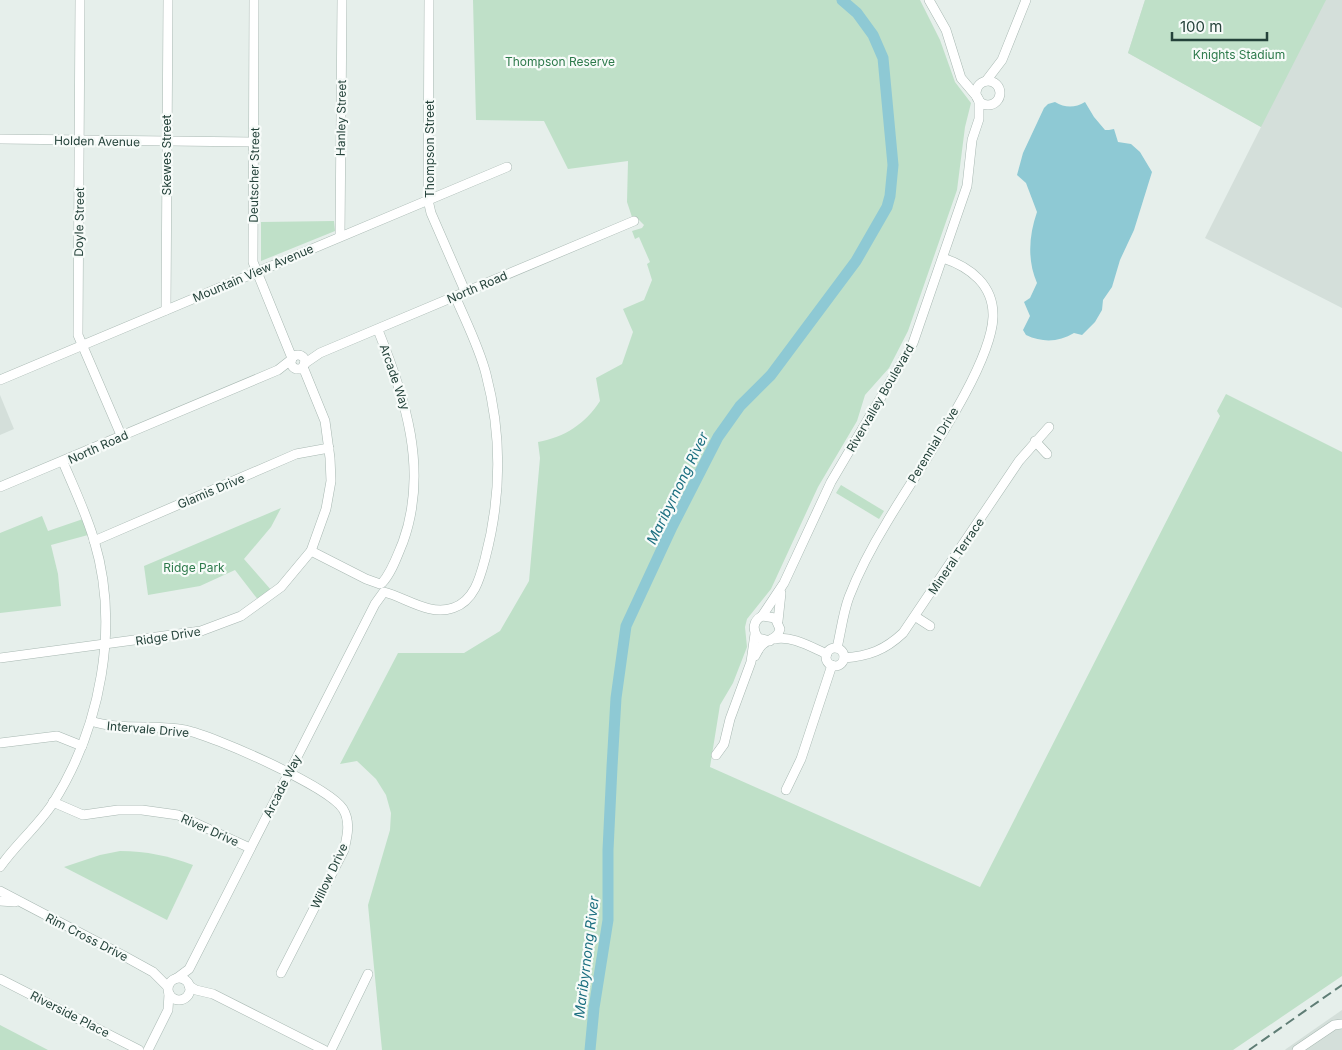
<svg xmlns="http://www.w3.org/2000/svg" width="1342" height="1050" font-family="Inter,sans-serif">
<style>
.built{fill:#d4dfda}
.green{fill:#bfe0c8}
.water{fill:#8ec9d4}
.lines{fill:none;stroke-linecap:round;stroke-linejoin:round}
.river{stroke:#8ec9d4;stroke-width:11}
.minor-casing{stroke:#a8b8b2;stroke-width:10}
.minor{stroke:#fff;stroke-width:9}
.rail{stroke:#5f7d75;stroke-width:2;stroke-dasharray:10 5;stroke-linecap:butt}
.labels{text-anchor:middle;dominant-baseline:central;stroke-width:4.5;stroke-linejoin:round;paint-order:stroke}
.park-label{font-size:12px;fill:#2d7a4b;stroke:#f7fbf9}
.street-label{font-size:12px;fill:#24423a;stroke:#f7fbf9}
.water-label{font-size:14px;font-style:italic;fill:#1c6f80;stroke:#f7fbf9}
</style>
<rect width="100%" height="100%" fill="#e6efeb"/>
<g class="built">
<polygon points="1145,0 1342,0 1342,308 1205,238 1261,127 1128,53"/>
<polygon points="0,395 14,429 0,435"/>
<polygon points="1342,1010 1342,1050 1285,1050 1286,1049"/>
</g>
<g class="green">
<path d="M473 0H920L940 40 955 82 971 103 965 127 957 190 908 331 889 368 865 395 857 421 818 487 771 589 747 619 745 627 747 647 733 683 720 705 710 767 980 887 1220 416 1217 411 1226 394 1342 452V976L1233 1050H382L368 905 390 830 391 813 386 795 376 779 357 761 340 764 398 653H464L500 631 529 581 540 458 538 442C565 437 585 424 600 401L596 378 622 364 633 332 623 309 644 300 652 280 647 264 650 262 639 237 635 239 632 231 642 228 644 225 636 217H632L627 202 628 161 568 169 544 121 476 120Z"/>
<polygon points="1145,0 1326,0 1261,127 1128,53"/>
<polygon points="334,221 335,231 261,261 261,222"/>
<polygon points="841,485 884,511 879,519 836,493"/>
<polygon points="281,508 271,527 244,559 272,591 259,601 235,570 200,586 148,595 144,566"/>
<polygon points="42,516 48,531 83,519 88,535 51,545 58,574 61,606 0,613 0,533"/>
<path d="M120 851C147 851 168 856 193 865L167 920 64 867 100 855Z"/>
<polygon points="0,1025 48,1050 0,1050"/>
</g>
<path class="water" d="M1055 102C1065 108 1075 108 1085 102L1094 117 1105 130H1109L1114 129 1118 142 1131 144 1140 152 1152 172 1134 230 1120 260 1112 287 1103 300 1102 310 1095 322 1082 335 1074 333C1059 342 1043 343 1026 335L1023 330 1030 316 1024 302 1030 298 1037 283C1027 260 1029 235 1037 212L1026 183 1017 175 1023 153 1044 108 1048 104Z"/>
<g class="lines">
<polyline class="river" points="590,1050 594,1008 608,920 608,850 612,767 616,698 626,626 672,527 718,437 740,406 771,375 856,261 887,207 890,196 893,165 883,58 873,35 857,13 842,0"/>
<defs>
<g id="minor">
<polyline points="80,0 78,335 121,435"/>
<polyline points="254,0 253,262 292,358"/>
<polyline points="429,0 428,200 431,213 465,291"/>
<polyline points="929,0 946,30 961,78 978,98"/>
<polyline points="986,81 1002,60 1026,0"/>
<circle cx="988" cy="93" r="12"/>
<polyline points="0,139 254,142"/>
<polyline points="340,236 342,0"/>
<polyline points="166,310 168,0"/>
<path d="M378 330C405 397 429 470 403 542 397 556 392 572 382 583"/>
<circle cx="298" cy="362" r="7"/>
<polyline points="304,364 320,353 634,221"/>
<polyline points="0,380 507,167"/>
<polyline points="1035,441 1047,454"/>
<polyline points="0,487 278,370 292,359"/>
<polyline points="94,541 296,454 329,448"/>
<polyline points="311,551 366,579 380,584"/>
<path d="M384 592C407 598 429 616 453 608 474 601 480 578 485 559 501 499 502 435 486 374 479 347 466 322 455 296"/>
<polyline points="762,616 784,583 831,482 913,343 967,186 972,140 979,119 979,100"/>
<polyline points="916,617 930,626"/>
<polyline points="778,621 781,593"/>
<path d="M774 639C791 635 811 647 827 654"/>
<path d="M837 648C841 631 843 613 849 597 859 571 873 545 887 522 915 474 991 369 993 317 994 285 970 267 943 258"/>
<circle cx="835" cy="657" r="9"/>
<path d="M755 656C757 652 759 648 762 645 769 638 777 640 780 629L775 618 762 616C753 621 752 629 758 638L770 641"/>
<polyline points="0,658 201,631 241,616 281,587 311,551 326,509 331,481 330,458 325,421 303,367"/>
<path d="M844 658C869 656 885 650 903 633L1019 461 1049 427"/>
<path d="M91 721C121 731 153 724 185 730 214 736 328 786 343 809 351 822 347 837 344 850L281 973"/>
<polyline points="0,743 57,736 82,746"/>
<polyline points="716,755 724,744 730,719 751,662 755,634"/>
<polyline points="786,790 801,759 832,665"/>
<polyline points="53,802 83,815 118,810 142,810 178,815 250,848"/>
<path d="M0 867C16 844 38 826 53 803 101 727 120 626 94 540 86 513 74 488 63 462"/>
<polyline points="0,891 124,956 153,972 168,987"/>
<polyline points="0,901 15,902"/>
<polyline points="177,978 189,969 375,604 383,593"/>
<circle cx="179" cy="989" r="11"/>
<polyline points="0,979 139,1050"/>
<polyline points="189,986 196,990 213,994 324,1050"/>
<polyline points="148,1050 168,1010 169,994"/>
<polyline points="331,1050 368,974"/>
<polyline points="1297,1050 1334,1025 1342,1024"/>
</g>
</defs>
<use href="#minor" class="minor-casing"/>
<use href="#minor" class="minor"/>
<polyline class="rail" points="1249,1050 1342,985"/>
</g>
<g class="labels">
<g class="park-label">
<text x="1239" y="54">Knights Stadium</text>
<text x="560" y="61">Thompson Reserve</text>
<text x="194" y="567">Ridge Park</text>
</g>
<g class="street-label">
<text transform="translate(341 118) rotate(-89)">Hanley Street</text>
<text transform="translate(97 141) rotate(1)">Holden Avenue</text>
<text transform="translate(429 149) rotate(-90)">Thompson Street</text>
<text transform="translate(166 155) rotate(-90)">Skewes Street</text>
<text transform="translate(254 175) rotate(-89)">Deutscher Street</text>
<text transform="translate(79 222) rotate(-89)">Doyle Street</text>
<text transform="translate(253 273) rotate(-23)">Mountain View Avenue</text>
<text transform="translate(477 287) rotate(-23)">North Road</text>
<text transform="translate(395 377) rotate(71)">Arcade Way</text>
<text transform="translate(880 398) rotate(-60)">Rivervalley Boulevard</text>
<text transform="translate(933 445) rotate(-59)">Perennial Drive</text>
<text transform="translate(98 447) rotate(-24)">North Road</text>
<text transform="translate(211 491) rotate(-23)">Glamis Drive</text>
<text transform="translate(956 556) rotate(-56)">Mineral Terrace</text>
<text transform="translate(168 636) rotate(-9)">Ridge Drive</text>
<text transform="translate(148 729) rotate(5)">Intervale Drive</text>
<text transform="translate(282 786) rotate(-63)">Arcade Way</text>
<text transform="translate(210 830) rotate(24)">River Drive</text>
<text transform="translate(329 876) rotate(-65)">Willow Drive</text>
<text transform="translate(87 937) rotate(27)">Rim Cross Drive</text>
<text transform="translate(70 1014) rotate(27)">Riverside Place</text>
</g>
<g class="water-label">
<text transform="translate(677 488) rotate(-64)">Maribyrnong River</text>
<text transform="translate(586 957) rotate(-83)">Maribyrnong River</text>
</g>
</g>
<path d="M1172 32v8h95v-8" fill="none" stroke="#24423a" stroke-width="2.5"/>
<text x="1180" y="32" font-size="15" fill="#24423a" stroke="#f7fbf9" stroke-width="4" paint-order="stroke">100 m</text>
</svg>
